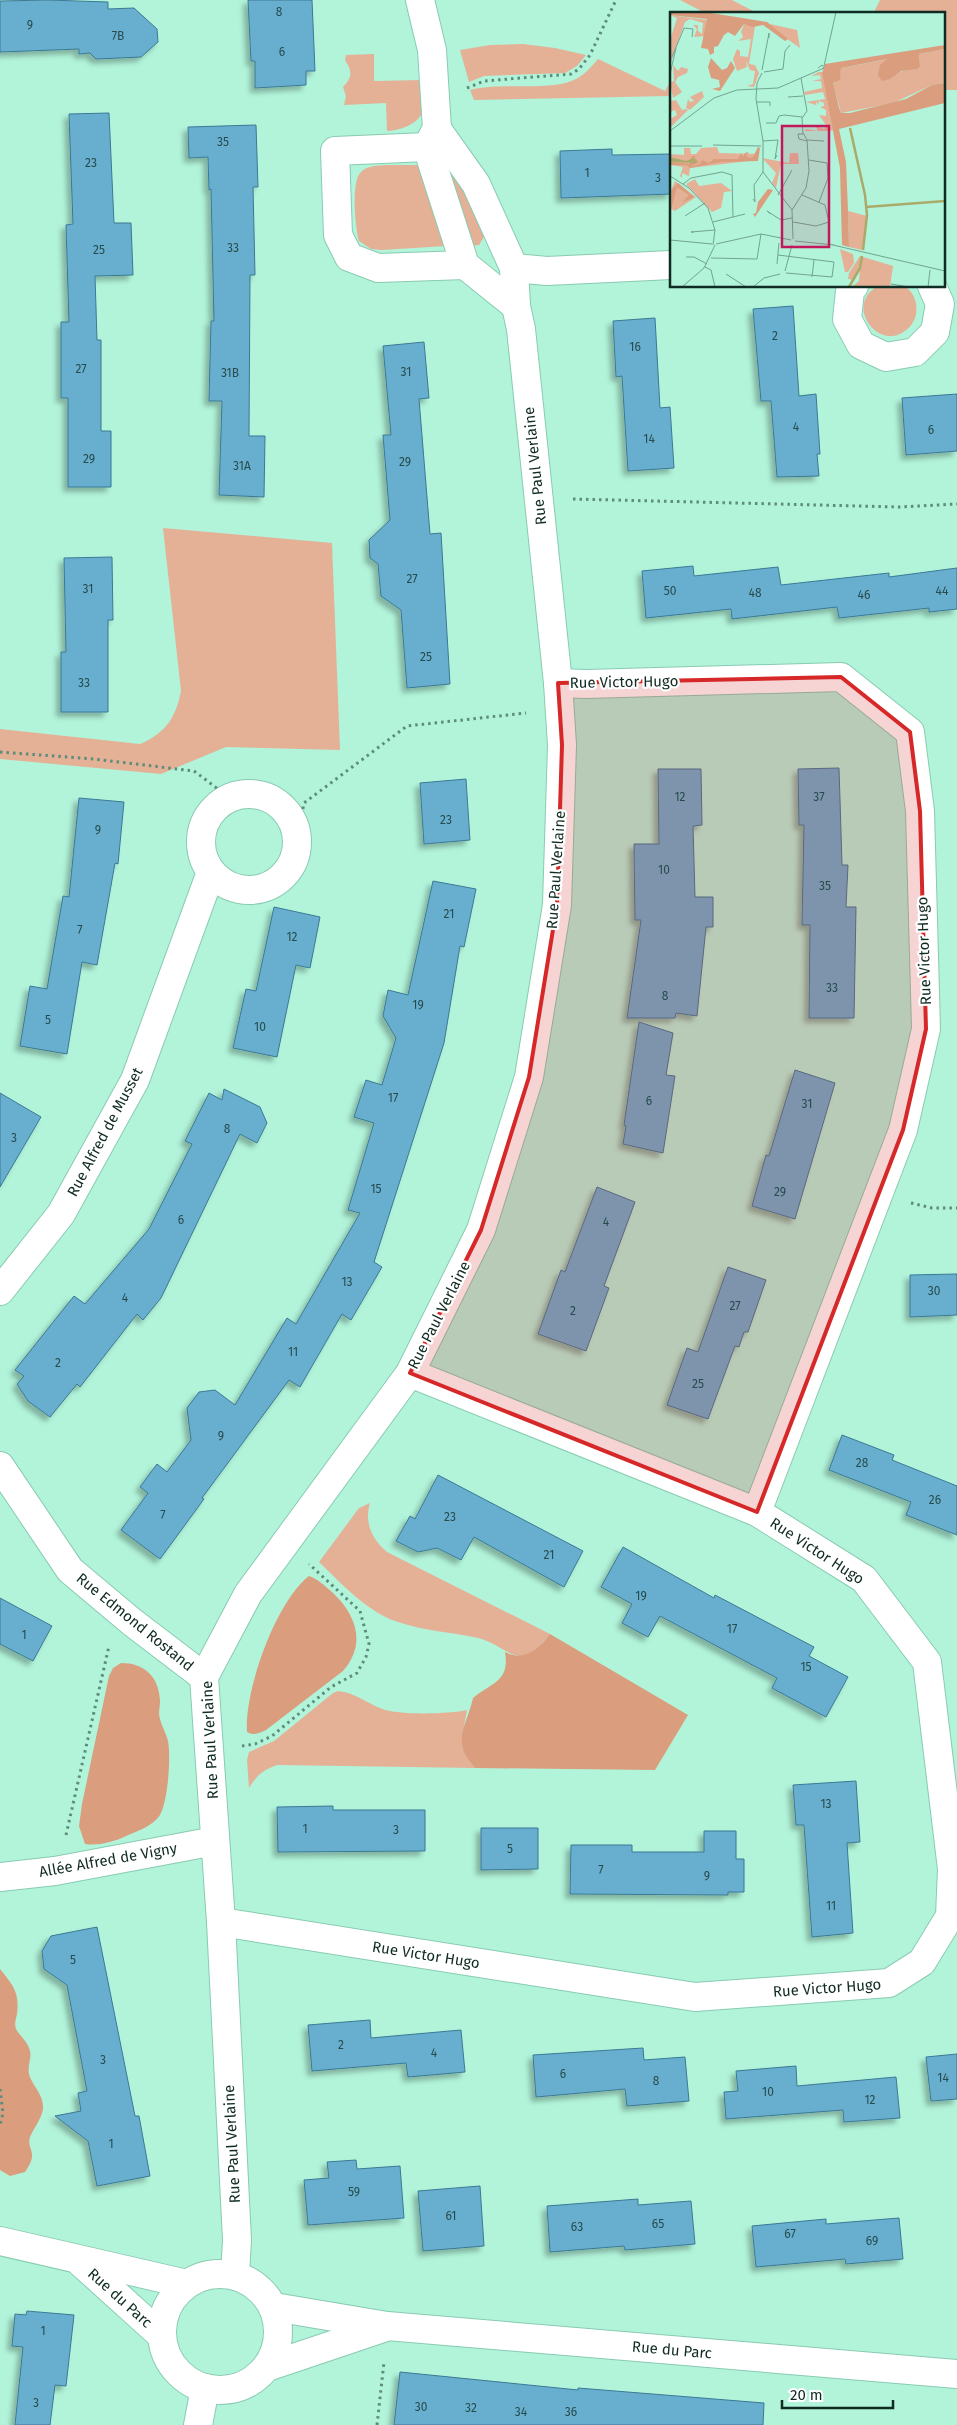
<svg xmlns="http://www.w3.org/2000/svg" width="957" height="2425" font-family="'Fira Sans',sans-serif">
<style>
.green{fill:#e4b197}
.forest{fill:#da9d7d}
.building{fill:#68afcf;stroke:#3b7994;filter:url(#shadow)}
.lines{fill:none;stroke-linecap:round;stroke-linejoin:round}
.minor-casing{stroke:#89cbb2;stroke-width:30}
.path{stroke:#5e8c7b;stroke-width:3;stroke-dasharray:2.5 4;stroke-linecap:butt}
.minor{stroke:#fff;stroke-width:28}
.marked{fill:#d62828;fill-opacity:0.2;stroke:#d62828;stroke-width:4;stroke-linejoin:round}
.labels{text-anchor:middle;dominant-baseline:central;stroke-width:4.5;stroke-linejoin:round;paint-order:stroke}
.number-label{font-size:12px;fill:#264c4d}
.street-label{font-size:15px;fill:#102b22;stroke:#fff}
.inset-river{fill:none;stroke:#aaaa6a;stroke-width:2.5}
.inset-road{fill:none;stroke:#71a490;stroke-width:1}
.view{fill:#c2185b;fill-opacity:0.15;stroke:#c2185b;stroke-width:2.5}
.inset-edge{fill:none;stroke:#102b22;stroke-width:2.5}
</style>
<defs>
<filter id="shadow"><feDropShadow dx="-4.5" dy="4.5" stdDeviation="2.5" flood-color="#0004"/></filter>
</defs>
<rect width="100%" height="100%" fill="#b1f4da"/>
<g class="green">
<polygon points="680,0 732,0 759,14 707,14"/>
<polygon points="880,0 957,0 957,90 943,90 943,14 873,14"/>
<polygon points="523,44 555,48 586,55 577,66 565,73 484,76 469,82 460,50 490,45"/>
<path d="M374 54V81L423 80C423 88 427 101 424 109 419 124 402 130 387 131L386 103 344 105 346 96 343 87C353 77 352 71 345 60L346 55Z"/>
<path d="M598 59 665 91 671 80V96L474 100 470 90C503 81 551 93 578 78 586 73 592 66 598 59Z"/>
<path d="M387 165H420L446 246 382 250 371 249 359 241C355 228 351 180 361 172 368 165 378 166 387 165Z"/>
<polygon points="448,169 463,182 485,235 479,245 469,246"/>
<path d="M878 286C886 286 897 284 905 287 917 293 920 313 912 324 884 360 841 306 878 286Z"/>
<path d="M163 528 332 543 340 750 226 747 161 774 0 759V729L140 744C166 733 176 717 181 691Z"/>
<path d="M370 1503C364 1523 372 1539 387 1552L550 1634C516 1675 512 1647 478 1638 452 1632 424 1631 398 1622 367 1612 342 1584 319 1562L359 1508Z"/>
<path d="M338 1691C355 1692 369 1705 385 1710 403 1715 450 1714 467 1710 463 1733 457 1749 475 1768L277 1765C263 1770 257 1775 249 1788L247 1760 249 1752 274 1741 333 1693Z"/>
</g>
<g class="forest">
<path d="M309 1576C318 1579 325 1586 332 1592 356 1614 367 1644 343 1671L266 1730C259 1733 254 1736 247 1732 244 1691 276 1601 309 1576Z"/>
<path d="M550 1634 688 1715 655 1770 475 1768C450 1741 467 1726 473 1698 492 1682 510 1682 505 1652 524 1662 538 1649 550 1634Z"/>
<path d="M121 1663C144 1663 159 1676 160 1701 160 1708 158 1712 160 1719 162 1727 166 1733 168 1741 171 1757 168 1798 161 1813 155 1825 138 1831 126 1836 114 1842 98 1846 85 1844L79 1826 82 1804 109 1676 113 1668Z"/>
<path d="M0 1969C12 1984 20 1992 17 2014 16 2019 14 2024 16 2029 19 2035 26 2040 29 2048 33 2057 27 2064 29 2074 32 2086 44 2094 43 2109 41 2120 34 2127 30 2137 26 2150 40 2151 25 2172L10 2176 0 2170Z"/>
</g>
<g class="building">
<polygon points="48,0 108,2 108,9 134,8 157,29 158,42 141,57 96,59 90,53 79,54 79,49 0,52 0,1"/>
<polygon points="248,0 312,0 315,71 306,71 306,85 255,88 255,61 251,61"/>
<polygon points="109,113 114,223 131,223 133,275 95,276 97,340 101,340 101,431 111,431 111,487 68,487 68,398 61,398 61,322 69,322 66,225 73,224 69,114"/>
<polygon points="256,125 258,187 253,187 255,275 250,275 249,436 265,436 264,497 219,495 222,401 209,401 211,321 214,321 211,189 209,190 208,157 189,158 188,127"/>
<polygon points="612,149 612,155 671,154 671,194 561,198 560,151"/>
<polygon points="793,306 799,396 816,394 820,454 817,454 819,476 777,477 771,401 761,401 753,309"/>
<polygon points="655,318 660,408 670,407 674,468 628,471 622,376 616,377 613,321"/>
<polygon points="424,342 429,398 419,399 430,534 441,533 450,684 407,688 401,610 381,596 378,564 370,558 369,540 390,520 383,435 391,435 383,346"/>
<polygon points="957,394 957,451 906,455 902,398"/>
<polygon points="112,557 113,620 108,620 108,712 61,712 61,652 66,652 64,558"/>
<polygon points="693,566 694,576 778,567 781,585 889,573 889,577 957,568 957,609 929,612 929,608 839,618 837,607 732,619 731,609 646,618 642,571"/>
<polygon points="839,768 842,865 848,865 846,907 856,907 854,1018 809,1018 810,925 802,925 804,825 799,825 798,769"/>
<polygon points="658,769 701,769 702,825 693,826 695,897 713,897 713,927 706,927 697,1016 676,1013 675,1018 627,1018 641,920 635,920 634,844 659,844"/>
<polygon points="466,779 470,840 424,844 420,783"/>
<polygon points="79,798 124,802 118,864 115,863 97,965 82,962 67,1054 20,1046 30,986 47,989 63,896 69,897"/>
<polygon points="433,881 476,889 464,947 460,946 444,1043 374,1262 382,1267 351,1320 342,1314 300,1387 289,1380 202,1498 204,1499 160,1559 121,1530 148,1493 140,1487 157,1464 167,1472 191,1440 187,1408 199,1392 215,1390 235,1405 287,1318 296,1324 360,1213 348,1210 374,1123 354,1117 366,1080 382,1085 396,1038 383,1016 388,990 408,995"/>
<polygon points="274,907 320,917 310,968 296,965 277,1057 233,1048 246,989 256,991"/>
<polygon points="639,1022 673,1033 666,1075 675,1076 663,1153 623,1144 626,1126 624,1125"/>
<polygon points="795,1070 835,1083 795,1219 752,1206 766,1155 769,1156"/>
<polygon points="224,1089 260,1107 267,1123 257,1143 240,1134 161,1298 143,1320 137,1314 80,1387 77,1384 50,1417 28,1401 17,1384 24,1376 15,1370 74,1296 85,1304 149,1229 192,1144 185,1141 209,1093 222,1100"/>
<polygon points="0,1093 41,1117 0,1187"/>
<polygon points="597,1187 635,1202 604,1286 609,1288 586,1351 538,1334 561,1270 565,1272"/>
<polygon points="728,1267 766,1280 748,1332 744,1332 739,1347 735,1346 708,1419 667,1405 687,1348 698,1352"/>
<polygon points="957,1274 957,1315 910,1317 910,1275"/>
<polygon points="842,1435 894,1455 892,1460 957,1486 957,1535 906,1515 911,1502 829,1470"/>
<polygon points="438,1475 583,1551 564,1587 474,1537 461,1560 437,1548 418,1552 396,1541 410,1516 415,1519"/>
<polygon points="623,1547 714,1598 715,1595 814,1647 809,1656 848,1677 826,1717 772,1688 777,1678 660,1616 648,1637 622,1623 632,1604 601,1587"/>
<polygon points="0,1598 52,1626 33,1661 0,1644"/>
<polygon points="856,1781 860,1842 847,1843 853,1933 812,1937 804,1825 796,1825 793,1785"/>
<polygon points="333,1806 333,1810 425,1810 425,1851 278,1852 277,1807"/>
<polygon points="481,1828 538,1828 538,1869 481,1870"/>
<polygon points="704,1831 736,1831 736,1859 744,1859 744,1892 728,1892 728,1895 570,1894 571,1845 632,1845 632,1852 704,1852"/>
<polygon points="97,1927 135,2116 139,2116 150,2176 97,2186 88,2141 55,2116 81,2111 78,2093 87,2091 67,1985 44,1969 42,1951 51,1936"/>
<polygon points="370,2020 371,2038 461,2030 465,2072 408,2077 406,2063 312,2071 308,2025"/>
<polygon points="643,2048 644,2060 685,2057 689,2101 627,2106 625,2089 536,2097 533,2055"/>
<polygon points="957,2054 957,2099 931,2101 926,2057"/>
<polygon points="796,2066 797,2086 896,2077 900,2118 844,2122 843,2110 726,2119 724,2092 738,2091 736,2071"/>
<polygon points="356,2160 357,2169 400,2166 404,2218 308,2225 304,2180 329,2178 327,2162"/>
<polygon points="480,2186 484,2246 423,2251 418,2191"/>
<polygon points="638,2199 638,2205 691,2201 695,2244 625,2250 624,2246 550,2252 547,2206"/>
<polygon points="899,2218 903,2259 846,2264 845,2259 756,2267 752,2226 826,2219 826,2224"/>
<polygon points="27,2311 74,2315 66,2386 55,2385 50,2425 15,2425 23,2347 12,2346 15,2314 26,2315"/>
<polygon points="400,2372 578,2390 578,2388 764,2403 763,2425 394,2425"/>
</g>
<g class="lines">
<defs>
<g id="minor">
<polyline points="420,0 432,50 437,129"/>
<polyline points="436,130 427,147 465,265 516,306"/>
<polyline points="427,147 335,151 338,235 349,257 378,268 465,265"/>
<polyline points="514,268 547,271 671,265"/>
<polyline points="854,286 850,291 847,319 861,345 886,357 915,352 935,332 940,304 932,286"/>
<polyline points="558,683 586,684 841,677 910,732 920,811 926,1029 903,1130 757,1512"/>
<circle cx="249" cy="842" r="48"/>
<polyline points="0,1291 61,1214 135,1080 211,872"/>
<polyline points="0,1466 70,1570 132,1622 204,1677"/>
<polyline points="0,1877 55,1871 215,1841"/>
<polyline points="221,1922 695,1997 889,1983 922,1962 950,1916 952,1869 927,1662 864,1579 757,1512 410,1373"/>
<polyline points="0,2241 187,2284"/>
<polyline points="78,2260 162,2336"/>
<circle cx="220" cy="2332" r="58"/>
<polyline points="235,2275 237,2240 221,1922 204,1677 248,1594 410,1373 481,1230 529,1077 557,905 562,745 558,683 521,329 516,306 514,268 476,184 437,129"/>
<polyline points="274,2307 387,2326 957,2374"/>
<polyline points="267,2367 383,2328"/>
<polyline points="198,2425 205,2388"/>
</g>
</defs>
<use href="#minor" class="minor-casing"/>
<g class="path">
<polyline points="467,88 484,81 571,74 579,69 590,55 616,0"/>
<polyline points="573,499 899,507 957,504"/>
<polyline points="0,752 94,759 194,771 230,798"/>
<polyline points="297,841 304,803 407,726 526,713"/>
<polyline points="911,1203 932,1208 957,1208"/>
<polyline points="242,1746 255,1744 272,1736 331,1687 357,1673 366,1657 369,1644 360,1611 309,1564"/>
<polyline points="66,1835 109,1646"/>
<polyline points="0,2089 3,2113 0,2125"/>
<polyline points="377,2425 384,2362"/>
</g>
<use href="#minor" class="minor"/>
</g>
<path class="marked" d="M841 677 910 732 920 811 926 1029 903 1130 757 1512 410 1373 481 1230 529 1077 557 905 562 745 558 683Z"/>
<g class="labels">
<g class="number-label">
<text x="279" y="12">8</text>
<text x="30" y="25">9</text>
<text x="118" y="36">7B</text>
<text x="282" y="52">6</text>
<text x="223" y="142">35</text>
<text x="91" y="163">23</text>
<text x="587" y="173">1</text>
<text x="658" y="178">3</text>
<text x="233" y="248">33</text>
<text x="99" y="250">25</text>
<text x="775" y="336">2</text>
<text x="635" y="347">16</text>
<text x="81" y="369">27</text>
<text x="406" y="372">31</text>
<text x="230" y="373">31B</text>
<text x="796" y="427">4</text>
<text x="931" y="430">6</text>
<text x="649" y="439">14</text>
<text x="89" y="459">29</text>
<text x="405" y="462">29</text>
<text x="242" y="466">31A</text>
<text x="412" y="579">27</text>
<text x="88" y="589">31</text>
<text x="670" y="591">50</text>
<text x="942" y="591">44</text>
<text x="755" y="593">48</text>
<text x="864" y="595">46</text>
<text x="426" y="657">25</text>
<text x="84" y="683">33</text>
<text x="680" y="797">12</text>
<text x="819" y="797">37</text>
<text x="446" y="820">23</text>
<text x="98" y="830">9</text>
<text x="664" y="870">10</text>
<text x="825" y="886">35</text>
<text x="449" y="914">21</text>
<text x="80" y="930">7</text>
<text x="292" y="937">12</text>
<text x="832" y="988">33</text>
<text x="665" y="996">8</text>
<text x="418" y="1005">19</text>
<text x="48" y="1020">5</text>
<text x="260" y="1027">10</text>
<text x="393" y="1098">17</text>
<text x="649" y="1101">6</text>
<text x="807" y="1104">31</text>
<text x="227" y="1129">8</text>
<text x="14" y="1138">3</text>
<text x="376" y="1189">15</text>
<text x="780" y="1192">29</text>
<text x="181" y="1220">6</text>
<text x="606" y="1222">4</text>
<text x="347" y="1282">13</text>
<text x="934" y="1291">30</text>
<text x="125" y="1298">4</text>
<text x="735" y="1306">27</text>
<text x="573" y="1311">2</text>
<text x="293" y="1352">11</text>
<text x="58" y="1363">2</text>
<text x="698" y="1384">25</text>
<text x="221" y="1436">9</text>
<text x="862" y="1463">28</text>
<text x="935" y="1500">26</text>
<text x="163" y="1515">7</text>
<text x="450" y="1517">23</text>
<text x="549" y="1555">21</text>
<text x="641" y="1596">19</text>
<text x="732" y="1629">17</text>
<text x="24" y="1635">1</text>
<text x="806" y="1667">15</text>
<text x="826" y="1804">13</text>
<text x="305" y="1829">1</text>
<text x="396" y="1830">3</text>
<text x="510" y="1849">5</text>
<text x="601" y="1870">7</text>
<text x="707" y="1876">9</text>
<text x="831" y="1906">11</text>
<text x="73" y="1960">5</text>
<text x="341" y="2045">2</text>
<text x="434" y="2053">4</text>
<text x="103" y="2060">3</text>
<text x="563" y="2074">6</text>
<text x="943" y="2078">14</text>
<text x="656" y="2081">8</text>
<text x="768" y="2092">10</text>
<text x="870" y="2100">12</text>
<text x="111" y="2144">1</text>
<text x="354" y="2192">59</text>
<text x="451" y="2216">61</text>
<text x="658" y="2224">65</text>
<text x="577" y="2227">63</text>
<text x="790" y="2234">67</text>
<text x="872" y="2241">69</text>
<text x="43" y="2331">1</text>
<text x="36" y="2403">3</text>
<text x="421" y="2407">30</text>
<text x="471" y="2408">32</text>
<text x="521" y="2412">34</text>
<text x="571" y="2412">36</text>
</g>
<g class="street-label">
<text transform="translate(535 466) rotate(-96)">Rue Paul Verlaine</text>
<text transform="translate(624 682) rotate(-1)">Rue Victor Hugo</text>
<text transform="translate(556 870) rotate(-86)">Rue Paul Verlaine</text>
<text transform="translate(924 951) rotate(-92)">Rue Victor Hugo</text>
<text transform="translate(105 1132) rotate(-62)">Rue Alfred de Musset</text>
<text transform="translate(439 1315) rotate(-63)">Rue Paul Verlaine</text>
<text transform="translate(817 1551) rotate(33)">Rue Victor Hugo</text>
<text transform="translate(135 1622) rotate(39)">Rue Edmond Rostand</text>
<text transform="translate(210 1740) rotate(-93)">Rue Paul Verlaine</text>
<text transform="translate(108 1860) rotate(-10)">Allée Alfred de Vigny</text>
<text transform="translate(426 1955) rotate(9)">Rue Victor Hugo</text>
<text transform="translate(827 1988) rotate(-4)">Rue Victor Hugo</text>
<text transform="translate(232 2144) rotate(-93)">Rue Paul Verlaine</text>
<text transform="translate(120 2298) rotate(42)">Rue du Parc</text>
<text transform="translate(672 2350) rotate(5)">Rue du Parc</text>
</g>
</g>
<g transform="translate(670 12)">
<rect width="275" height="275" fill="#b1f4da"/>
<path d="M0 3 37 8 34 24 24 25 27 17 23 13H28V19L32 22 33 11 20 7 15 10 0 53V28L7 6ZM74 12 85 14 79 52 85 53 89 61 84 75 77 74 83 72 85 59 80 58 76 49 77 55 67 59 63 47 67 37 70 39V44L78 45 81 27 68 29 73 25 71 20ZM100 12 127 18 130 36 103 17ZM275 37V71L262 73 223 91 171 101 163 72 170 64 171 56 218 47 227 61 250 53 249 42ZM3 53 8 59 11 55 18 57 17 61 8 65 5 70 12 80 3 86 0 70 4 69ZM149 60H152L163 118 161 119H135L136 117 148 119 145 113 154 117 156 113 149 103 156 104V98L150 95 154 94V91L149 89 148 93 146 89V93L136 90 155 87 153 80 135 83 134 80 152 76 151 69H142L151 67 150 63 141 64ZM32 79 34 85 20 98 16 96 18 87 20 90 24 89 20 85ZM6 88 12 98 16 97 18 98 0 116V107L7 103 5 98 0 100V89ZM47 135 49 141 88 142 87 148 20 156 19 164 12 161V166L10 164 13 155 0 153V142L14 143V136H20L21 142H26L31 136ZM120 141H128L129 152H111L106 176 102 171 106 161 92 146 119 151ZM25 167 29 174 51 171 62 179 54 180 51 196 42 200 16 172ZM5 169 26 185 5 199 0 196V181ZM178 199 197 204 192 238 179 235ZM170 237 183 242 184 251 178 260H175ZM190 244 223 254 220 275 183 274 189 269 190 257 184 268 178 267 179 261Z" fill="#e4b197"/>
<path d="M0 0 41 1 97 10 118 27 115 29 93 13 83 15 74 12 65 24 58 20 54 23 48 34 44 35V41L40 43 38 37 31 36 37 7 0 3ZM275 33V37L249 42 250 54 247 57 231 59 220 67 212 69 208 63 210 53 217 47 171 56 170 68 163 71 169 96 171 101H180L236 87 262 73 275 71V91L169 117 176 150 178 199 179 235 172 233 170 156 152 61 155 52ZM41 46 52 58 57 56 61 49 65 56 50 79 42 77 50 75 49 68 41 66 38 55ZM88 135 90 136 88 149 51 150 20 156 17 153H0L2 150 19 152 22 144H30L24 145 29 150 20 155 30 152 32 148 39 151 44 147H68L71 141 73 145 75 141 79 140 76 143 79 146 83 145ZM8 171 24 185 12 191 19 183 7 175 2 194V177ZM98 177 103 178 85 205 83 202 86 201 88 190Z" fill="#da9d7d"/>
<path d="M0 145 16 149 24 146 27 151 0 150Z" fill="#aaaa6a"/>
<path class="inset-river" d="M180 116 195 183 197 203 193 238M196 195 275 189M179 275 190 256 192 244"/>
<path class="inset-road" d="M2 45 14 16 23 17 22 25M154 54 166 0M92 58 99 21V26M94 60 113 57 115 39 120 33M92 61 87 71 86 87 93 129M0 62 6 36M131 66 137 99 132 106 133 122M118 85 133 84M86 90H100V94M96 111H106L109 104 114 103 132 105M0 119 44 86 67 78 108 76 154 56 152 53 148 56M133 122H128L129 127 137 129M137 128 154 129M93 129V160L122 198M93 129 108 128 105 147 107 143M43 133 91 134M0 134H32M139 148 157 151 158 166 149 190M0 164 19 176 38 196 45 218 43 233M13 172 21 166 52 160 62 163 63 205M108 183 122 158M83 187 85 190 84 173 93 160M101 202 97 199 111 208 122 206M15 204 35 191M43 210 75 202M123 210 146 214 159 210 155 193 132 183M24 220H21L45 218M123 227 122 198 136 176 139 159 137 128 133 121M0 228 42 232M125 229 164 233M46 232 91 222 121 228M163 233 275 259M108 243 164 250 162 265 116 261M16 245H24L37 252M41 246 87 247 91 222M107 252 109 231M35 255 41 258 45 275M115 259 122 233M56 262 76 275M142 265 144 248M221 272 239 275M12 275 34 256 45 233M83 275 94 266 110 262M258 275 260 258"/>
<path class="view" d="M112 114H159V235H112Z"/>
<rect width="275" height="275" class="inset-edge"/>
</g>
<path d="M782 2400v8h111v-8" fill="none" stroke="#102b22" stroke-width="2.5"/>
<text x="790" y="2400" font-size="15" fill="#102b22" stroke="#ffffff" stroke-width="4" paint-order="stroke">20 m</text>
</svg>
